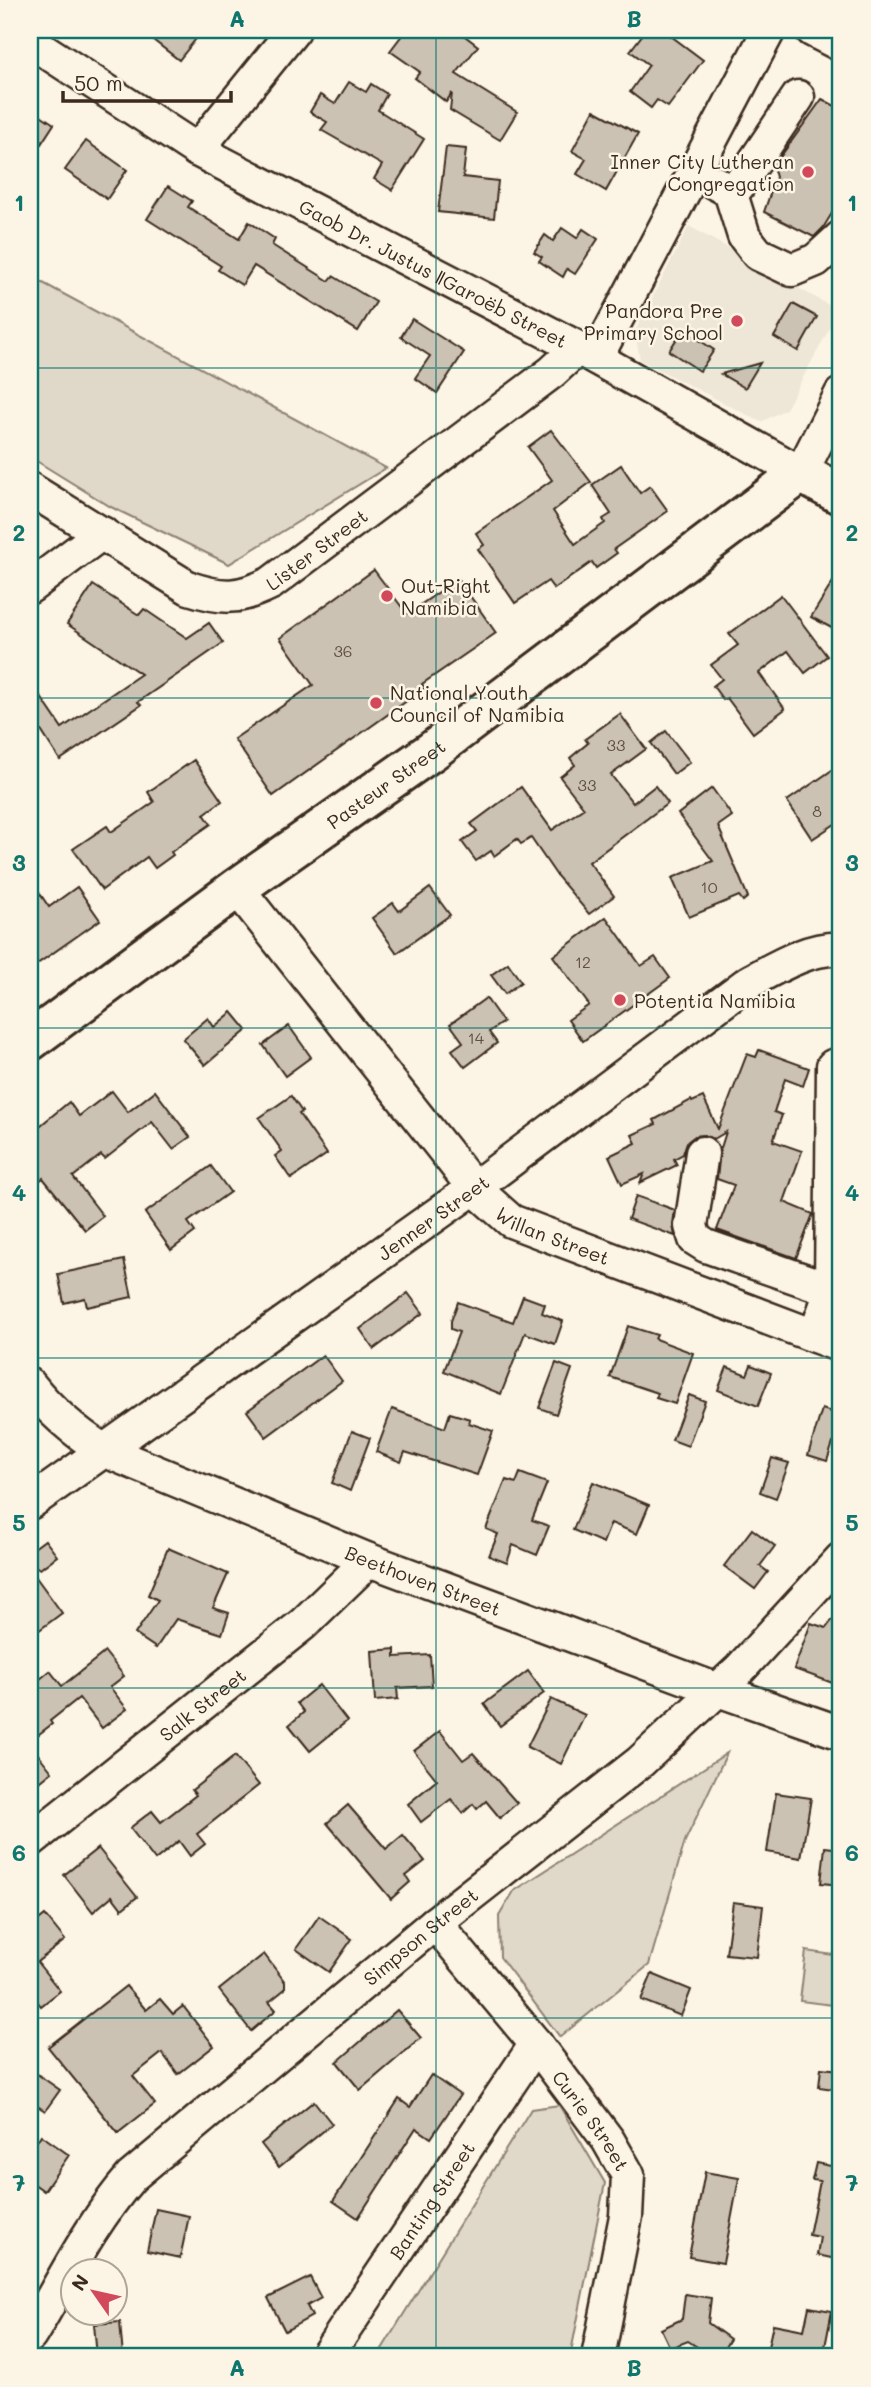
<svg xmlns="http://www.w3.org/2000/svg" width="871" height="2387" font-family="Mali,sans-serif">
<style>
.built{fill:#eee6d6}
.green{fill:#e0d8c8;stroke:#8e8173;stroke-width:2}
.building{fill:#ccc2b3;stroke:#3b2a1e;stroke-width:2}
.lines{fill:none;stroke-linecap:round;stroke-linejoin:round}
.minor-casing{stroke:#3b2a1e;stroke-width:37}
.major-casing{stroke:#3b2a1e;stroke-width:44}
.minor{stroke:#fcf5e5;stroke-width:32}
.major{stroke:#fcf5e5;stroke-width:38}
.grid{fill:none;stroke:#0f766e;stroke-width:2;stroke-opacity:0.55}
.poi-dot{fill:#d1495b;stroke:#fcf5e5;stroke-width:2.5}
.labels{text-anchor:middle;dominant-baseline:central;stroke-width:5;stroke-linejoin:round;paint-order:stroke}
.number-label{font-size:16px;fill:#5f5043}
.poi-label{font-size:19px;fill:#3b2a1e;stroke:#fcf5e5;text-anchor:start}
.street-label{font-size:19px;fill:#3b2a1e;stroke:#fcf5e5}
.neatline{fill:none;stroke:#0f766e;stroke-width:2.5}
.grid-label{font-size:23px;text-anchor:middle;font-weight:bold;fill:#0f766e}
</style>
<rect width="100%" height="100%" fill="#fcf5e5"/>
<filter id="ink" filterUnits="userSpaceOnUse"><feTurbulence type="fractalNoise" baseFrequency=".0143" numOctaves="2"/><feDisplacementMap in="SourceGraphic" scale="14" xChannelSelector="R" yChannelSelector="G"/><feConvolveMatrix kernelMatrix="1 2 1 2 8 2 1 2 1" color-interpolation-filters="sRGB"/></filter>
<g filter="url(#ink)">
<polygon class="built" points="689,226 839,311 786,409 761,422 640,360 635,332"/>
<g class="green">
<polygon points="30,276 386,468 229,564 111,507 30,457"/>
<polygon points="727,1753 685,1841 649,1965 560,2037 500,1957 499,1916 514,1891"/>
<polygon points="806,1951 841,1956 841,2006 800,2001"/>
<polygon points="559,2105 605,2183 570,2357 377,2357 531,2109"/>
</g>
<g class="building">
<polygon points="140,30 203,30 179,60"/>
<polygon points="406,30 457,30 478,46 456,74 517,112 500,140 450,110 452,93 446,102 415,78 420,72 390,51"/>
<polygon points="646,30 663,30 703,60 668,107 657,100 651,108 630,92 649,65 630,51"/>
<polygon points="349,82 366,92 371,84 387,94 378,110 424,139 392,190 374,179 382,165 321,130 327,122 310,112 320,95 335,104"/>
<polygon points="822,99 841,109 841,211 834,210 823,228 814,237 764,212 776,177 773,167"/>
<polygon points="30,108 54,124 41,144 30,137"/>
<polygon points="594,110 638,134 606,191 577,174 586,159 572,151"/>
<polygon points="86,141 127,170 107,199 65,170"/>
<polygon points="446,147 466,149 463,177 498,181 494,218 438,212"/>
<polygon points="168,186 192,201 188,207 239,239 249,222 275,239 272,245 329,281 333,276 376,302 358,331 254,266 242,285 218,270 221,266 147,219"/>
<polygon points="562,228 577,238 583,229 598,239 575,274 567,269 563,277 539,261 542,257 534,252 545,235 553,241"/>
<polygon points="793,304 817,317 798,351 774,337"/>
<polygon points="412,319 464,352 437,393 415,378 430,356 401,337"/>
<polygon points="683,329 714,350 700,371 669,351"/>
<polygon points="760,363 745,388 721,374"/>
<polygon points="551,430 591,482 553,511 575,544 605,523 603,519 611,514 592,485 621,465 640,493 650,486 668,511 614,549 617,553 596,568 592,562 554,589 548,581 515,603 478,549 484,545 476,533 552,480 528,447"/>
<polygon points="841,569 841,633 811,617"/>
<polygon points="374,570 407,614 458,579 496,633 422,684 425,688 273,796 234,739 313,685 280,638"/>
<polygon points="93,585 139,615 144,609 187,638 209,623 223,643 138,702 141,705 60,760 38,726 30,732 30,681 62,728 141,674 67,624"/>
<polygon points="781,595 827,656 805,673 788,651 759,673 785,709 753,733 727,698 723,700 713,686 722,679 711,665 738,645 729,634"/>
<polygon points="620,714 646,749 611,775 633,803 655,786 668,803 589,862 614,896 589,914 557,876 531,838 521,844 517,839 494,856 491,851 476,861 462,842 477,831 471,824 521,787 552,830 584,808 560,777 575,765 570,758 588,743 585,739"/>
<polygon points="666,731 690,762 674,774 651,743"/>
<polygon points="194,760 222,801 204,814 211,824 171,852 173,855 155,868 147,857 102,890 73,849 107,826 111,832 154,802 148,792"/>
<polygon points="841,764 841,820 812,839 787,801"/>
<polygon points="712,788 732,816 718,826 748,897 743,901 739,896 689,917 672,878 713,861 678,814"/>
<polygon points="30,879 49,907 77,887 100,920 30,969"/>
<polygon points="430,888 450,915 397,953 372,918 393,903 399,911"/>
<polygon points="606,917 641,966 655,957 670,978 583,1041 568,1020 589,1005 553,956"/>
<polygon points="508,963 521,982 505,994 491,975"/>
<polygon points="486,998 503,1022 489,1032 497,1043 465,1067 452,1050 463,1042 450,1024"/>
<polygon points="232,1012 247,1030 205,1065 183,1039 208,1018 214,1027"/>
<polygon points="289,1026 311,1057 285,1076 263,1045"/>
<polygon points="759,1050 809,1068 803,1086 785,1079 774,1112 782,1115 773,1141 802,1151 784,1202 813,1214 796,1258 717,1230 734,1185 717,1179 720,1151 726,1132 714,1139 704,1135 695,1136 687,1142 683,1154 674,1159 677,1165 640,1183 644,1174 622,1184 609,1156 636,1143 632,1135 656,1124 654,1120 691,1100 692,1102 703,1097 718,1129 747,1054 756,1057"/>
<polygon points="112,1091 128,1112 155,1091 190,1137 173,1149 152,1122 105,1159 101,1155 73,1177 103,1216 85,1230 43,1178 30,1188 30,1134 69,1102 79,1116"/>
<polygon points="291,1096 302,1112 299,1114 327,1154 291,1179 275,1156 282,1151 259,1118"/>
<polygon points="211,1166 230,1192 188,1222 195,1232 171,1250 145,1213"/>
<polygon points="636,1196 675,1210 673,1224 675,1236 628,1219"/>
<polygon points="124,1260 132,1297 87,1307 85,1298 64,1303 58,1274"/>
<polygon points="408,1293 423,1313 374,1349 360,1329"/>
<polygon points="523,1296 545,1304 542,1313 563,1321 555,1344 525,1333 501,1394 444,1371 459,1332 451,1329 451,1321 458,1302 513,1322"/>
<polygon points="628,1326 657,1335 655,1339 693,1353 675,1404 656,1398 658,1393 610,1377"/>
<polygon points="323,1355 342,1381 266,1437 247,1411"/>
<polygon points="556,1363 572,1369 556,1414 539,1408"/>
<polygon points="751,1365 771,1373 758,1406 718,1390 727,1367 747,1375"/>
<polygon points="689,1395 705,1401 688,1446 672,1440"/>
<polygon points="392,1409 445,1428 450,1413 470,1419 469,1423 493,1431 477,1475 405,1452 401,1462 376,1452"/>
<polygon points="822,1409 841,1415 841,1446 833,1443 827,1461 808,1455"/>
<polygon points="352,1431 370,1438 350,1491 332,1483"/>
<polygon points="772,1458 789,1463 776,1498 760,1492"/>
<polygon points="520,1473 547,1483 532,1520 549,1526 537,1555 513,1545 507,1563 489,1556 498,1534 486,1529 506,1480 516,1483"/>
<polygon points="593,1482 649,1505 637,1534 611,1523 603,1543 573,1530"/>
<polygon points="752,1529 775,1546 760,1566 768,1572 755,1589 724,1566"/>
<polygon points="45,1540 57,1556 40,1569 30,1563 30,1551"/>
<polygon points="168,1548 228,1574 213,1608 229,1613 222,1634 176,1619 156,1648 135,1634 158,1600 148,1595"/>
<polygon points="30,1569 62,1613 30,1637"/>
<polygon points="841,1609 841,1686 794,1669 811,1623 826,1628"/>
<polygon points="395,1649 395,1657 430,1655 432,1686 397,1688 398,1699 375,1701 372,1651"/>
<polygon points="105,1652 124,1676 110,1687 127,1709 102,1728 79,1698 50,1721 52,1724 30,1741 30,1687 50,1671 62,1686"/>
<polygon points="528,1671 544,1693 500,1726 484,1704"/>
<polygon points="319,1685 347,1721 310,1751 289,1725 304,1712 297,1703"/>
<polygon points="551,1699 585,1715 561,1764 527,1747"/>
<polygon points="440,1731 463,1760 473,1753 517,1803 500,1818 486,1801 477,1809 473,1804 463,1813 451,1799 421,1822 408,1804 437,1780 414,1751"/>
<polygon points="30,1744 52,1772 30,1790"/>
<polygon points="235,1756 259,1785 197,1834 205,1844 190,1856 179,1841 155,1860 130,1828 152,1811 161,1822 196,1795 192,1790"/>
<polygon points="776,1793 811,1798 801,1858 767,1852"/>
<polygon points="348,1805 386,1849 403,1835 425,1861 406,1876 410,1882 391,1899 327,1823"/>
<polygon points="825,1847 841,1849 841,1885 821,1883"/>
<polygon points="98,1848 137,1897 122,1909 112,1896 93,1912 64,1875"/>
<polygon points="733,1902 763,1906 757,1957 726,1954"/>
<polygon points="45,1915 65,1940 37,1962 60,1991 41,2006 30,1992 30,1927"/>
<polygon points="319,1916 352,1939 329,1972 296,1949"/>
<polygon points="264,1954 285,1982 285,1989 269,2002 276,2010 251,2031 219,1990"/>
<polygon points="652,1974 691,1990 681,2016 641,2000"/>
<polygon points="126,1986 146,2010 160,1999 173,2014 183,2006 214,2046 178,2074 162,2053 133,2076 155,2104 118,2133 48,2047"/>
<polygon points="397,2010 421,2038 360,2090 337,2062"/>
<polygon points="821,2068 841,2070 841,2090 819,2087"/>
<polygon points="30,2069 60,2090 45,2111 30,2101"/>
<polygon points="431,2075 460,2095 431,2138 416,2128 358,2218 333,2201 399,2099 410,2107"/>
<polygon points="314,2101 332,2124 279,2167 261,2144"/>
<polygon points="41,2135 69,2155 44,2191 30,2181 30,2152"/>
<polygon points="816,2163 841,2168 841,2260 817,2255 820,2237 809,2235 820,2181 812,2180"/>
<polygon points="705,2172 739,2178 723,2263 689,2257"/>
<polygon points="156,2209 189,2216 180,2258 147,2251"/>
<polygon points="310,2277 321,2298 307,2306 312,2316 285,2331 268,2298"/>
<polygon points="685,2294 711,2298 708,2323 730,2339 719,2357 713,2357 688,2341 670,2348 661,2329 682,2319"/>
<polygon points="809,2307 832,2311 823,2357 799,2357 800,2354 768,2347 773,2324 804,2330"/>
<polygon points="120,2322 123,2357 97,2357 94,2324"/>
</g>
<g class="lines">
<defs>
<g id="minor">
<polyline points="812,30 841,45"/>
<path id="s1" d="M30 41 197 150 578 348 801 473 841 394"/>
<polyline points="197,150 294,30"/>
<polyline points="713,182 730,191 738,186 798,97"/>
<polyline points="730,191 744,236 758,254 792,270 816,260 841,237"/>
<polyline points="596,358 769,30"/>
<path id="s2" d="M30 489 189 588C223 599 239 599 271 583L552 372 578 348"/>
<polyline points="30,587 102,533"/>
<path id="s3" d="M237 888 474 1188 511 1221 841 1346"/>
<polyline points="702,1153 691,1226 695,1239 706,1246 841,1293"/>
<polyline points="815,1336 831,1291 833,1066"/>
<path id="s4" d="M30 1385C51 1412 75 1432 103 1450L369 1560 718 1690 841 1733"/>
<path id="s5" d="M30 1503 474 1188 749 982C777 967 809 947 841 949"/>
<path id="s6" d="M30 1841 303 1624 369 1560"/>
<path id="s7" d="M435 1923 536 2044 608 2140 628 2175 626 2216 598 2357"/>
<path id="s8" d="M30 2336C62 2283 90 2224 131 2177L435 1923 640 1762 739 1670 841 1559"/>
<path id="s9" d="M326 2357 536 2044"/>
</g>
<g id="major">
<path id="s10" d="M30 1041 237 888 432 751 801 473 841 495"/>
</g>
</defs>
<use href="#minor" class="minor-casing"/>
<use href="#major" class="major-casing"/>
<use href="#minor" class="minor"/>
<use href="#major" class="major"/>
</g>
</g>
<path class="grid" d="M436 30V2357M30 368H841M30 698H841M30 1028H841M30 1358H841M30 1688H841M30 2018H841"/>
<g class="poi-dot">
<circle cx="808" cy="172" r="7"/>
<circle cx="737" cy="321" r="7"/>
<circle cx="387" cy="596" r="7"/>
<circle cx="376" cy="703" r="7"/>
<circle cx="620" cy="1000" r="7"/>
</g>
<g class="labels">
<g class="number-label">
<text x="343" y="650">36</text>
<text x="616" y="744">33</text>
<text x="587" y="784">33</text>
<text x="817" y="810">8</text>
<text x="709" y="886">10</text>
<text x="583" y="961">12</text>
<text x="476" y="1037">14</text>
</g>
<g class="poi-label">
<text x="794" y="161" text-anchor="end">Inner City Lutheran<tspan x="794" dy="22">Congregation</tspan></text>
<text x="723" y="310" text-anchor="end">Pandora Pre<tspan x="723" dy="22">Primary School</tspan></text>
<text x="401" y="585">Out-Right<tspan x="401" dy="22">Namibia</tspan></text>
<text x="390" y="692">National Youth<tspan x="390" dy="22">Council of Namibia</tspan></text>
<text x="634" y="1000">Potentia Namibia</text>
</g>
<g class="street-label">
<text stroke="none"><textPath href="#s1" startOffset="466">Gaob Dr. Justus ǁGaroëb Street</textPath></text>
<text stroke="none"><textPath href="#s2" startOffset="329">Lister Street</textPath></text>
<text stroke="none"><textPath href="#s10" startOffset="439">Pasteur Street</textPath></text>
<text stroke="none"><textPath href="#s5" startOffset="494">Jenner Street</textPath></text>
<text stroke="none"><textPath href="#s3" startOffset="476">Willan Street</textPath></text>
<text stroke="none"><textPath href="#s4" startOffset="444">Beethoven Street</textPath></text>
<text stroke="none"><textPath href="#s6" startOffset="220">Salk Street</textPath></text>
<text stroke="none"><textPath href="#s8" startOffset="565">Simpson Street</textPath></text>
<text stroke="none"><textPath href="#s7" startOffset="252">Curie Street</textPath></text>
<text stroke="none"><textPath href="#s9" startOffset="189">Banting Street</textPath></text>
</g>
</g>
<rect width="871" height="2387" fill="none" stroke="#fcf5e5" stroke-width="77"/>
<g transform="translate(94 2292) rotate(304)"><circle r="33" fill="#fcf5e5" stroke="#afa495" stroke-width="2"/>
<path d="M0-5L12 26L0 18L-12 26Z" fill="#d1495b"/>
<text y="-10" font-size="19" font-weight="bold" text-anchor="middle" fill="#3b2a1e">N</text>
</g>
<path d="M63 91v10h168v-10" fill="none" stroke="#3b2a1e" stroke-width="3.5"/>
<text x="74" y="91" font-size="21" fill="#3b2a1e" stroke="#fcf5e5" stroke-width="5" paint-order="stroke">50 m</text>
<rect x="38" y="38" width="794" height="2310" class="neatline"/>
<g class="grid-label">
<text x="237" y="27">A</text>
<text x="634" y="27">B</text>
<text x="19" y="211">1</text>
<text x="852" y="211">1</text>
<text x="19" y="541">2</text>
<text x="852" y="541">2</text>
<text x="19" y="871">3</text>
<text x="852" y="871">3</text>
<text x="19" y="1201">4</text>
<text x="852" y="1201">4</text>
<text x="19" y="1531">5</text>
<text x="852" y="1531">5</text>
<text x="19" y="1861">6</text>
<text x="852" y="1861">6</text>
<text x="19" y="2191">7</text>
<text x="852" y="2191">7</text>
<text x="237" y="2376">A</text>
<text x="634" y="2376">B</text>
</g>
</svg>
